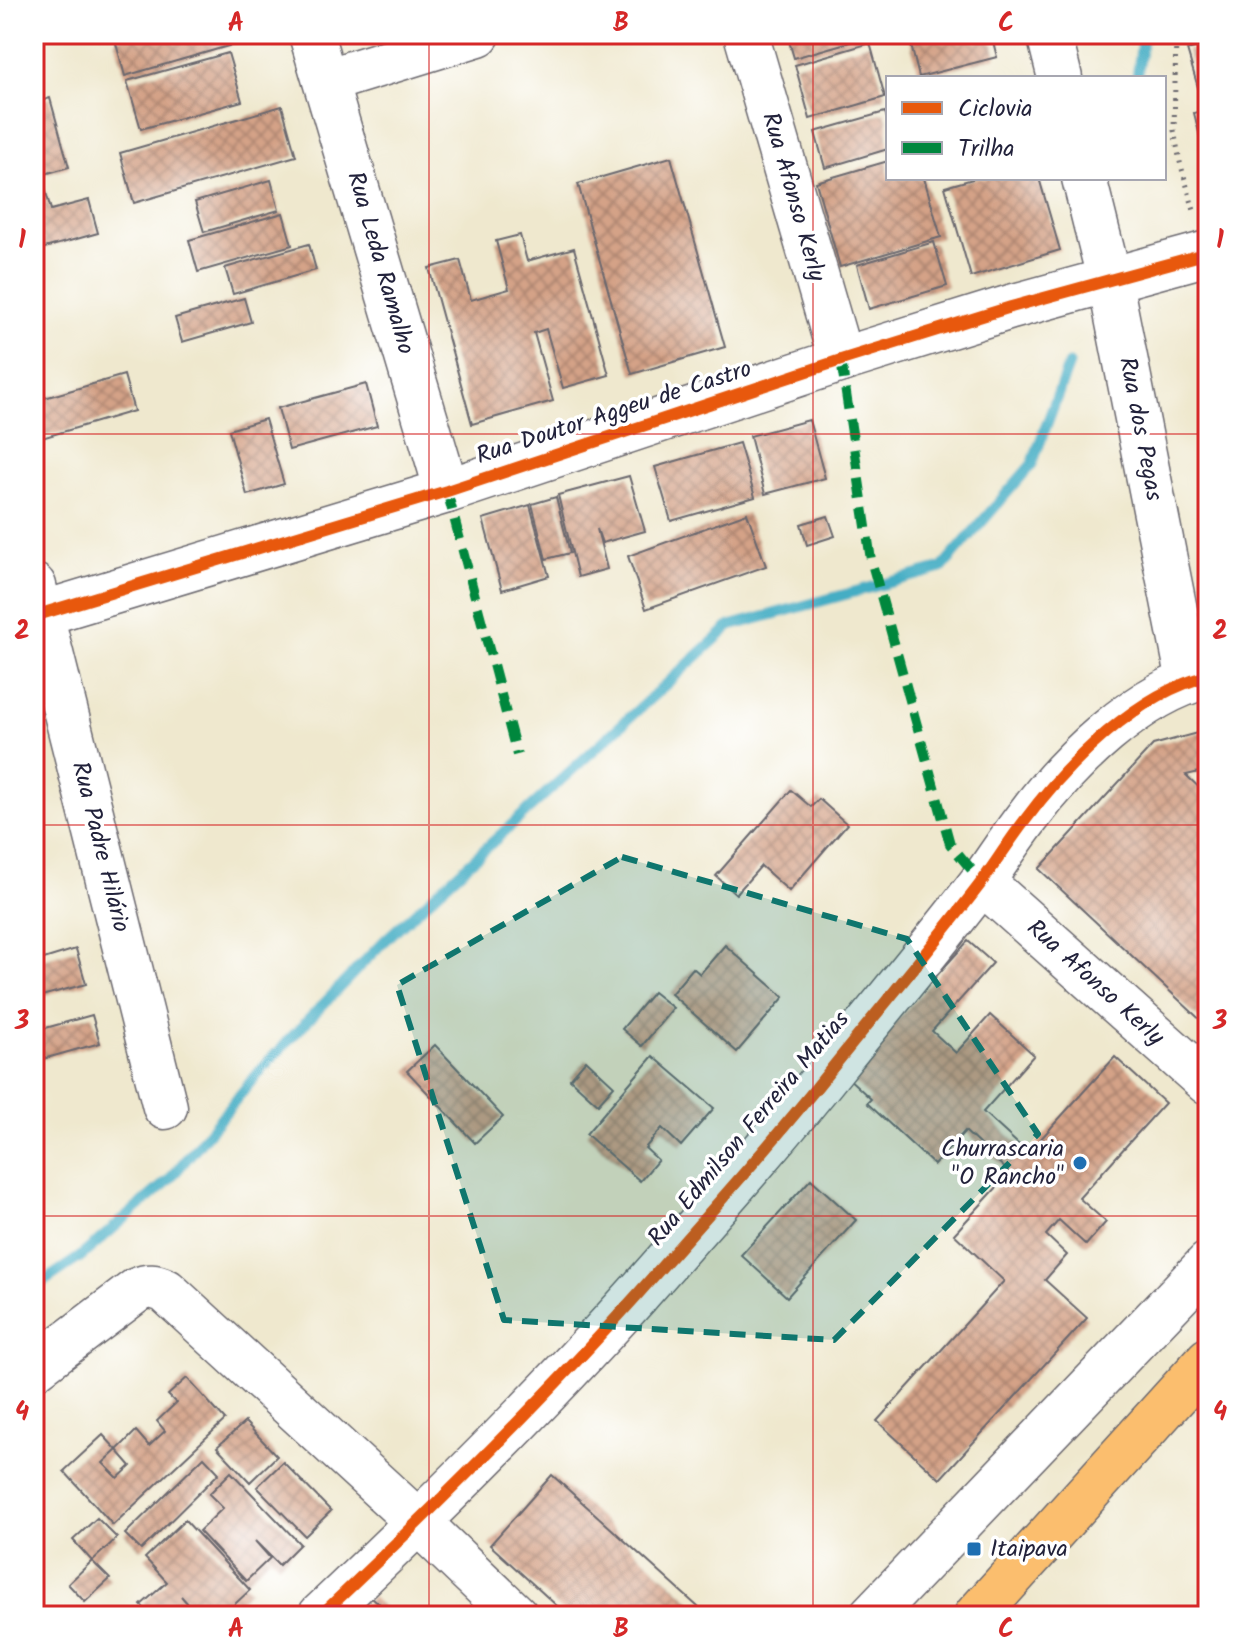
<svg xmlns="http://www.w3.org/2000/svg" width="1242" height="1650" font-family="Kalam,sans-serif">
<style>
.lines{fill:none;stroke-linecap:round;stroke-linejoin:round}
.stream{stroke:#45adc4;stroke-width:11}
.building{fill:url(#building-cross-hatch)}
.minor-casing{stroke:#6a676e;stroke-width:47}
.major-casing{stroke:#6a676e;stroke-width:47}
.path{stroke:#6a676e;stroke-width:5;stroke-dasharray:2 6;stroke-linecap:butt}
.minor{stroke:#fff;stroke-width:44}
.major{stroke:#fbbe6e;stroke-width:44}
.quiet{stroke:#00873e;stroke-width:10;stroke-dasharray:20 10;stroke-linecap:butt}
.cycleway-casing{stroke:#fff;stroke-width:17}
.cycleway{stroke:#e8590c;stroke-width:12}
.marked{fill:#0f766e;fill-opacity:0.2;stroke:#0f766e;stroke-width:6;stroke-dasharray:16 10;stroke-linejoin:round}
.grid{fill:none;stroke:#d62828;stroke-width:2;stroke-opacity:0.55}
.poi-dot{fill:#1f6fb2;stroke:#fff;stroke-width:3}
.labels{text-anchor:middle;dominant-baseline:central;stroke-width:7;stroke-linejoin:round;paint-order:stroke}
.street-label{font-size:24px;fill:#22223b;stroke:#fff}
.poi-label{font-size:24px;fill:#22223b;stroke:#fff;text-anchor:end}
.neatline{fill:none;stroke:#d62828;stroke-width:3}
.grid-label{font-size:26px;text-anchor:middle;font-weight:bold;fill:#d62828}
</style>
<defs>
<pattern id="building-cross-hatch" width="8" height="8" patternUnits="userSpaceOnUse" patternTransform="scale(2)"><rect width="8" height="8" fill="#d4a287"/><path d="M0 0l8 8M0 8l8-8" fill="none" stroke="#ac8470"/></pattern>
</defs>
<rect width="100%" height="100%" fill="#fff"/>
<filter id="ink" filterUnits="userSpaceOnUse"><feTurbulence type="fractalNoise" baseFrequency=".0125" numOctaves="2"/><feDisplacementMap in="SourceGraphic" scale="16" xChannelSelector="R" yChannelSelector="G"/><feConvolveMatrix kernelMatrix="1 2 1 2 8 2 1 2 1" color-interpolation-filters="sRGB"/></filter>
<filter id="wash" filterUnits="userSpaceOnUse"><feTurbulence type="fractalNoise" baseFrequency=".006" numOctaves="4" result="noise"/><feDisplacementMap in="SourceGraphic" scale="32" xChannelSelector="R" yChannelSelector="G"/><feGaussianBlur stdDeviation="1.8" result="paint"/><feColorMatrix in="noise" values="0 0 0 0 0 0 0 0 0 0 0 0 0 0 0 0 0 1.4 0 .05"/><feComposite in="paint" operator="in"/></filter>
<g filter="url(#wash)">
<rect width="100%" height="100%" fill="#efe8ce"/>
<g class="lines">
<g class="stream">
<polyline points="1137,78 1143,34"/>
<polyline points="34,1288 80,1257 169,1180 263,1067 385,940 730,626 942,568 1032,464 1069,364"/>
</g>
</g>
<g id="blocks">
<g class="building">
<polygon points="134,34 247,34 249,40 125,76 115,40"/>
<polygon points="787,34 866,34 867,37 794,58"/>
<polygon points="919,34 991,34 997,57 919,77 909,37"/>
<polygon points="870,43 885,97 810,119 795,65"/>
<polygon points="1208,44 1208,106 1204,108 1187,50"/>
<polygon points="228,53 242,101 141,129 127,81"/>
<polygon points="50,98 69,167 41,175 51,210 89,200 98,233 34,251 34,103"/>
<polygon points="282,106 296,156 134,203 120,153"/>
<polygon points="1208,109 1208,164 1207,164 1194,113"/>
<polygon points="885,112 888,122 888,149 825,168 815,132"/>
<polygon points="671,157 725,347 632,374 578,184"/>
<polygon points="888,161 888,178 924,178 941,237 840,267 816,182"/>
<polygon points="976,178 1039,178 1060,250 971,277 945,187"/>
<polygon points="271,180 279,210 204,232 195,202"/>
<polygon points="283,213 292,245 198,272 189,240"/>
<polygon points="520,235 527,261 574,248 609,375 563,388 546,329 534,333 553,401 472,424 429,268 460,260 471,300 509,289 496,241"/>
<polygon points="934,242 947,286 869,309 857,265"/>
<polygon points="309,244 316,270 233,294 225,268"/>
<polygon points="244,298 251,322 182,342 175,318"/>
<polygon points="124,375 134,411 35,440 34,401"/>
<polygon points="366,384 377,426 289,450 278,408"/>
<polygon points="265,419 284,484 247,495 229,430"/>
<polygon points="809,420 825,478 765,494 750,436"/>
<polygon points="739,443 755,497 671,521 655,467"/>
<polygon points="629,476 645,531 602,543 597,529 607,569 578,577 558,495"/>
<polygon points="556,497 570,553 546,559 532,504"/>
<polygon points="530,505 549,576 502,590 483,519"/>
<polygon points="747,513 766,566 646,609 628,556"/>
<polygon points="828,516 835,536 807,545 801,524"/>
<polygon points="1208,730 1208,770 1186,775 1208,796 1208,1027 1039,869 1153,745"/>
<polygon points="34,785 43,814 34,816"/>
<polygon points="791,790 811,807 819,799 847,824 789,891 761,866 736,894 716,876"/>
<polygon points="968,941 993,963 932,1031 956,1053 990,1015 1034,1055 983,1112 1028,1153 1115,1057 1165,1103 1079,1198 1106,1222 1086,1245 1059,1220 1046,1235 1067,1255 1045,1280 1087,1318 940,1479 877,1421 1004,1281 954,1234 1010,1173 965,1131 934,1165 867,1103 871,1099 846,1076"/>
<polygon points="725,945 784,997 737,1052 671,994 693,968 700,974"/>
<polygon points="76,949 86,984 34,998 34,962"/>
<polygon points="653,992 673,1008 642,1046 622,1029"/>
<polygon points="92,1015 100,1043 43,1059 35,1031"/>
<polygon points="435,1045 503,1117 475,1143 407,1071"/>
<polygon points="653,1056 714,1108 681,1146 662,1128 645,1148 658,1160 640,1181 586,1134"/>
<polygon points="586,1060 614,1086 598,1104 570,1079"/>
<polygon points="811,1179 856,1220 787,1297 741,1255"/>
<polygon points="187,1378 225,1420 113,1525 64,1471 103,1435 117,1450 103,1463 118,1478 131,1466 117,1450 136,1431 149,1446 165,1431 157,1421 176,1403 168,1395"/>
<polygon points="245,1422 277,1456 250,1482 217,1447"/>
<polygon points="204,1457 219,1473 141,1550 125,1534"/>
<polygon points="283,1462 331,1511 305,1536 257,1487"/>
<polygon points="231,1472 300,1544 279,1565 255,1541 270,1558 246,1581 199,1531 223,1508 209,1494"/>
<polygon points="552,1475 708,1616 568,1616 490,1545"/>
<polygon points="97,1518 117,1538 92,1561 73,1540"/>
<polygon points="185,1520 250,1590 222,1616 199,1616 181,1596 198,1616 151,1616 141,1605 167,1582 145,1558"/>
<polygon points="92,1561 110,1579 85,1602 68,1584"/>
<polygon points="372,1597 393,1616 355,1616"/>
</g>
</g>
</g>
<g filter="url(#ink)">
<use href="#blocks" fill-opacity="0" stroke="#6a676e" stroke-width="2"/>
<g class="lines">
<defs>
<g id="minor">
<polyline points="311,34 447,491"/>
<polyline points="746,34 841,360"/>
<polyline points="1049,34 1060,78"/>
<polyline points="326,81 478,34"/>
<polyline points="1084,178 1110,282 1189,681"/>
<polyline points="34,586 165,1107"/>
<polyline points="34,616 447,491 841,360 1011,307 1208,253"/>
<polyline points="982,882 1208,1083"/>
<path d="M34 1368 137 1290C148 1285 155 1286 166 1291L419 1523 516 1616"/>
<path d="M320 1616C429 1513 537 1407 637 1295 703 1220 771 1145 833 1067 882 1006 933 946 981 883 996 862 1010 840 1026 819 1068 762 1138 693 1208 676"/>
<polyline points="871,1616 1208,1264"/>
</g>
<polyline id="major" points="976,1616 1208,1360"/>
</defs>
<use href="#minor" class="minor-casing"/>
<use href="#major" class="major-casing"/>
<polyline class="path" points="1176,34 1174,130 1180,162 1195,214"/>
<use href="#minor" class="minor"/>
<use href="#major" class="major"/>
<g class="quiet">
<polyline points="841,360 871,560 950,844 982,882"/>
<polyline points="447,491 517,755"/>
</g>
<defs>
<g id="cycleway">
<polyline points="34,616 447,491 841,360 1011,307 1208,253"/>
<path d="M320 1616C429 1513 537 1407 637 1295 703 1220 771 1145 833 1067 882 1006 933 946 981 883 996 862 1010 840 1026 819 1068 762 1138 693 1208 676"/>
</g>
</defs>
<use href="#cycleway" class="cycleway-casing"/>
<use href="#cycleway" class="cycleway"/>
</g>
</g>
<path class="marked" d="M622 857 907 939 1038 1134 834 1340 504 1320 397 985Z"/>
<path class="grid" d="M429 34V1616M813 34V1616M34 434H1208M34 825H1208M34 1216H1208"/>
<g class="poi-dot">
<circle cx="1080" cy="1163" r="8"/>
<rect x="966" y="1541" width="16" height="16" rx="4"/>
</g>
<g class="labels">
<g class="street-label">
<text transform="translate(793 197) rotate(74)">Rua Afonso Kerly</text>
<text transform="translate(380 263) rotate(74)">Rua Leda Ramalho</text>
<text transform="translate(614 413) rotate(-18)">Rua Doutor Aggeu de Castro</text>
<text transform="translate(1140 429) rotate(79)">Rua dos Pegas</text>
<text transform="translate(100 847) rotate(76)">Rua Padre Hilário</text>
<text transform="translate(1095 983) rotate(42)">Rua Afonso Kerly</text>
<text transform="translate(749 1129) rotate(-50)">Rua Edmilson Ferreira Matias</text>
</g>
<g class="poi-label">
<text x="1064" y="1149">Churrascaria<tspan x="1064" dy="28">"O Rancho"</tspan></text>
<text x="990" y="1549" text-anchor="start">Itaipava</text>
</g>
</g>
<rect width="1242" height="1650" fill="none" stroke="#fff" stroke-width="88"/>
<rect x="886" y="76" width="280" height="104" fill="#ffffff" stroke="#a7a7b1" stroke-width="2"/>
<rect x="902" y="102" width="40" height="12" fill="#e8590c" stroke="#a7a7b1" stroke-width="2"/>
<text x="958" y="116" font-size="24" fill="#22223b">Ciclovia</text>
<rect x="902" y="142" width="40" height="12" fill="#00873e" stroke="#a7a7b1" stroke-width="2"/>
<text x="958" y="156" font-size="24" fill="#22223b">Trilha</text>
<rect x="44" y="44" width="1154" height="1562" class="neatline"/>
<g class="grid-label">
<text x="236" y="31">A</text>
<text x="621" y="31">B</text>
<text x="1006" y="31">C</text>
<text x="22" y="248">1</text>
<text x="1220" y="248">1</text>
<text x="22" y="639">2</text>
<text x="1220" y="639">2</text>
<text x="22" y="1029">3</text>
<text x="1220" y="1029">3</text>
<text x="22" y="1420">4</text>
<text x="1220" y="1420">4</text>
<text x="236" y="1637">A</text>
<text x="621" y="1637">B</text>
<text x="1006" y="1637">C</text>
</g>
</svg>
